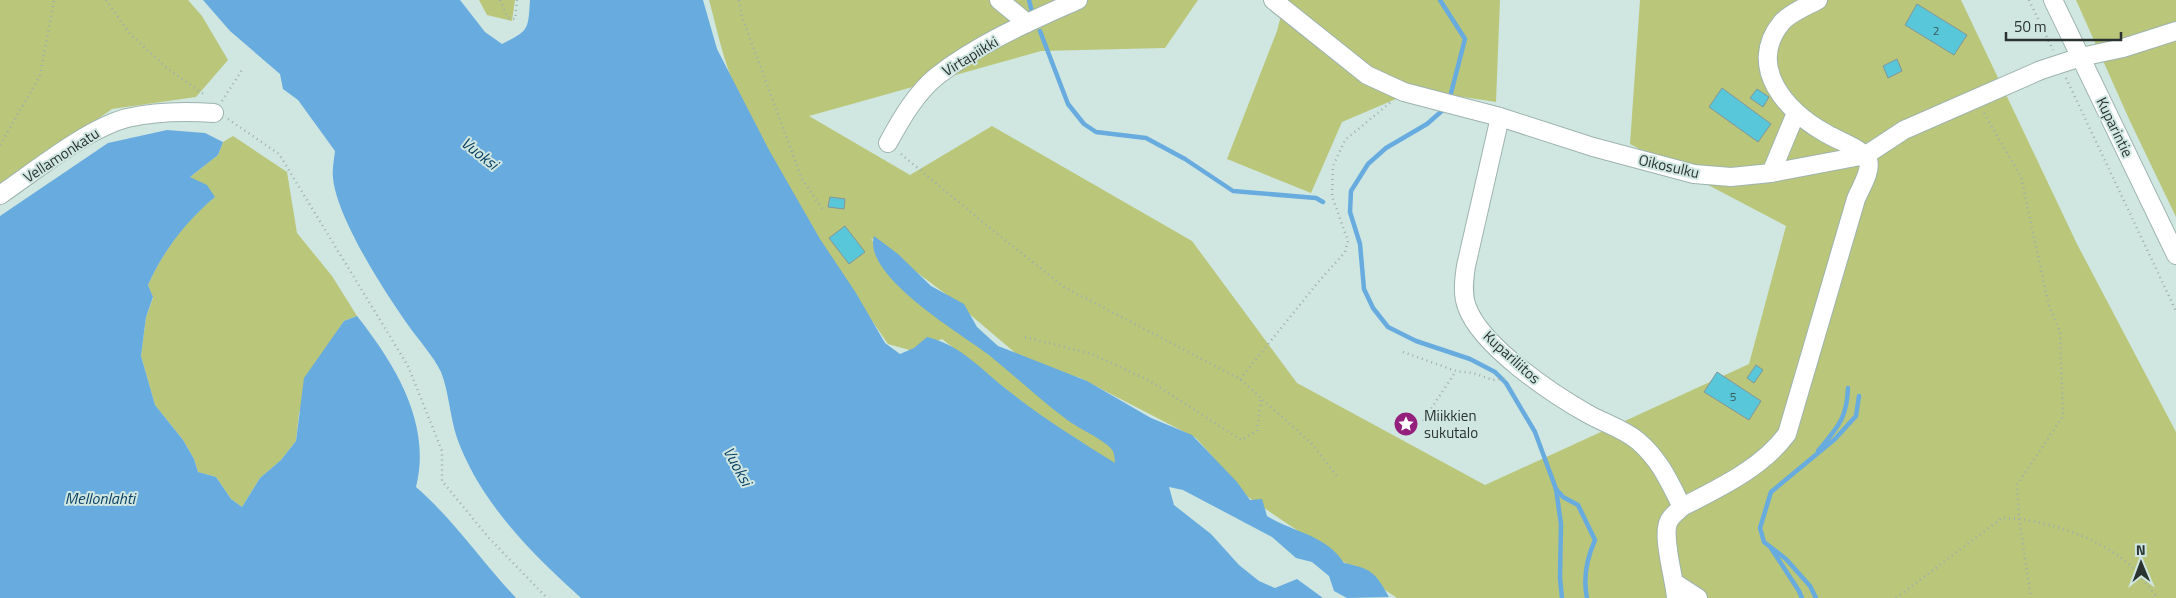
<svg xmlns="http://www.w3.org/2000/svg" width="2176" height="598" font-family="'Titillium Web',sans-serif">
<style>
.green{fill:#bac67a}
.water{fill:#67abdf}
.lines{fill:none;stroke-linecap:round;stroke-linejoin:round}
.stream{stroke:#67abdf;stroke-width:4.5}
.building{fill:#59c7da;stroke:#81969a}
.minor-casing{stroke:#9eb3ae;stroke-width:20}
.path{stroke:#9dafab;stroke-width:2.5;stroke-dasharray:1 4;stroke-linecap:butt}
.minor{stroke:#fff;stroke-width:18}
.labels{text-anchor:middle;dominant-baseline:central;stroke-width:4;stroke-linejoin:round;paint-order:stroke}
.number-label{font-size:12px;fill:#36585b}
.street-label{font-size:15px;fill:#2b3331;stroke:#d0e7e1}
.poi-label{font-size:15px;fill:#2b3331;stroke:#d0e7e1;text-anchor:start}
.water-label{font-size:16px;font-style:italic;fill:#0a4063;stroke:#d0e7e1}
</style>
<rect width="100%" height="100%" fill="#d0e7e1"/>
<g class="green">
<polygon points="0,0 188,0 202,16 228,60 196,97 112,109 0,187"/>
<polygon points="479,0 515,0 512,21 487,15"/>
<path d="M709 0H1198L1165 48 1041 51 809 116 910 175 992 126 1192 241 1297 383 1485 485 1749 364 1786 226 1630 144 1640 0H1961L2077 244 2176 432V598H1397L1248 497 1196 438 1078 377 1058 375 1027 363 947 295 871 238 883 260 1132 459 1130 472 1077 445 942 339 913 351 888 344C832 262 773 179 735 87 723 60 717 29 709 0Z"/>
<polygon points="1285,0 1500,0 1496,102 1417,90 1342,122 1311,193 1227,159 1277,31"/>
<polygon points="2076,0 2176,0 2176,217 2129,119"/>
<path d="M233 136 287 172 297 233 332 276 357 316 344 321 327 347 299 413 296 441 281 460 260 478 242 507 231 499 216 477 198 472 194 459 183 440 155 405 141 356 146 317 153 298 148 285C163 251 186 220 215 197L190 177 218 155 223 142Z"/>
</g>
<g class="water">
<path d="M203 0H460L485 32 502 44C529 30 528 31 530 0H703L717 49 769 150 820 239 856 293 885 343 900 354 914 348 927 337C963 346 981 370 1010 392 1043 418 1080 441 1115 463 1115 460 1114 454 1113 451 1106 440 1077 428 1066 419 1039 399 1015 376 989 355 962 334 862 276 874 236L898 254 931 286 964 304 977 327 998 346 1087 381 1151 418 1192 435 1237 482 1250 500 1262 499 1267 516C1294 533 1325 534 1344 563 1372 569 1375 572 1389 597L1347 598 1334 591 1329 576 1312 562 1296 558 1272 537 1183 490 1169 487 1174 505 1211 534 1239 565 1259 581 1275 588 1297 579 1323 598H581C531 553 480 502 457 438 450 417 449 392 441 372 434 357 418 339 408 325 384 291 337 218 333 178 332 169 334 160 335 151L298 100 283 89 280 74 230 31Z"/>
<path d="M167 130 205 133 223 142 218 155 190 177 207 185 215 197C187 220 163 251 148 285L153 297 146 317 141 356 155 405 183 440 194 459 198 472 216 477 231 499 242 507 260 478 281 460 296 441 304 378 344 321 357 316C395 364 432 424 416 487 454 520 482 562 516 598H0V216L108 143Z"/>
</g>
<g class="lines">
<g class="stream">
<polyline points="1029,0 1032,12"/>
<polyline points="1440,0 1465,39 1450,97"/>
<polyline points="1040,31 1068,104 1084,124 1096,132 1146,138 1185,159 1233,191 1316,198 1323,202"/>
<polyline points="1443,110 1427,124 1386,148 1368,164 1351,191 1350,212 1360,244 1364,289 1373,308 1388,327 1416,341 1470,359 1495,372 1506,383 1535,432 1556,489 1561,524 1560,578 1562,598"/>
<path d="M1818 451C1837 428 1847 419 1848 388"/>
<path d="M1556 489 1563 497 1578 505 1595 540C1587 558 1583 579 1587 598"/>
<polyline points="1771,548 1799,591 1802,598"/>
<polyline points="1816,598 1810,586 1786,559 1764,542 1760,528 1771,492 1835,439 1856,416 1859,396"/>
</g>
</g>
<g class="building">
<polygon points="1917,4 1967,35 1954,55 1905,25"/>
<polygon points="1897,59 1902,71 1888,78 1883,66"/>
<polygon points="1722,88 1771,124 1758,142 1709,107"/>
<polygon points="1757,89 1769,97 1763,107 1750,98"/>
<polygon points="830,197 845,199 844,209 828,207"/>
<polygon points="845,226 865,252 849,264 829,238"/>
<polygon points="1756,365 1763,370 1754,383 1747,378"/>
<polygon points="1717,372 1761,401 1749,420 1704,392"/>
</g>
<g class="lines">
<defs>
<g id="minor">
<polyline points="999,0 1027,23"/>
<polyline points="1273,0 1367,75 1404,92 1500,117 1593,147 1694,174 1731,177 1771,173 1866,155 1904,130 2041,70 2081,57 2123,48 2176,31"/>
<polyline points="2053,0 2176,255"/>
<path d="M1500 117 1466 266C1464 279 1462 294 1467 307 1481 346 1552 394 1588 414 1604 423 1624 429 1638 441 1660 460 1669 481 1682 507 1678 511 1671 516 1669 521 1661 535 1675 580 1676 598"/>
<path d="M888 143C901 119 916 93 937 76 979 43 1031 21 1078 0"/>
<polyline points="1771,173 1796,113"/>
<path d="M0 195C35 171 88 128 127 118 153 112 187 111 214 113"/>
<path d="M1682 507C1719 488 1762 468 1787 434L1856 199C1860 189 1872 171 1868 160 1865 150 1837 140 1827 134 1787 112 1745 67 1782 22 1790 13 1807 6 1818 0"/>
<polyline points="1675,583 1698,598"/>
</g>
</defs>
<use href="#minor" class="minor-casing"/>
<g class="path">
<polyline points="106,0 130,34 168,69 205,95"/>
<polyline points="500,0 508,18 515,19 517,0"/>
<polyline points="739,0 742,17 802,179 823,210"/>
<polyline points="2029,0 2053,50"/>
<polyline points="2066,78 2176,311"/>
<polyline points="222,101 242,70"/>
<polyline points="1984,113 2021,177 2049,306 2060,331 2063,416 2017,485 2019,518 2031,598"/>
<polyline points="228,119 279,154 408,366 442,451 442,481 489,538 547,598"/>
<polyline points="0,145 40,76 54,0"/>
<polyline points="901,154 985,224 1064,287 1240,379 1311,443 1337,476"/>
<polyline points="1025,337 1092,354 1150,381 1241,440 1257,431 1261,399"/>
<polyline points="1403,352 1456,371 1473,373 1493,380 1506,378"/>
<polyline points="1240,379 1320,280 1345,252 1348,241 1332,196 1333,166 1345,140 1391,102"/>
<polyline points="1423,421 1456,371"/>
<path d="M1896 598 2002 518C2043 518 2104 539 2133 568 2142 577 2149 588 2158 598"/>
</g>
<use href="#minor" class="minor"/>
</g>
<defs>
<symbol id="sight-disc" viewBox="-11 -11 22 22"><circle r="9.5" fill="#951f7c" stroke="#d0e7e1"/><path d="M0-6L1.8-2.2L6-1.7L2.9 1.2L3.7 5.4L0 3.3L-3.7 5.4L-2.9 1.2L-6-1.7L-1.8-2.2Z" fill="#fff"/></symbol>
</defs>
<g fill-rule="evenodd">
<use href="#sight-disc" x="1392" y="410" width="28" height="28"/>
</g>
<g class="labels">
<g class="number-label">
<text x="1936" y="30">2</text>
<text x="1733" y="396">5</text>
</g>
<g class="street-label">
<text transform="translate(970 56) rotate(-31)">Virtapiikki</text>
<text transform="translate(2115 127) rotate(64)">Kuparintie</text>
<text transform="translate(61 155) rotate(-33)">Vellamonkatu</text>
<text transform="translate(1669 166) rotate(13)">Oikosulku</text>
<text transform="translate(1512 357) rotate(42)">Kupariliitos</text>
</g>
<g class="poi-label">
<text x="1424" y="415">Miikkien<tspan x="1424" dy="17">sukutalo</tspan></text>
</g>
<g class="water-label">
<text transform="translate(480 153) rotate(38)">Vuoksi</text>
<text transform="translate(738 466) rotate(61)">Vuoksi</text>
<text x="100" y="498">Mellonlahti</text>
</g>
</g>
<g transform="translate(2141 563) rotate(359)" stroke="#d0e7e1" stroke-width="4" paint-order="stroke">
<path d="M0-4L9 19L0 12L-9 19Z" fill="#2b3331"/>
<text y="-8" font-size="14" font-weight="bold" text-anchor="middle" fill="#2b3331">N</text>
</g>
<path d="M2006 32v8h115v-8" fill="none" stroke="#2b3331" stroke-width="2.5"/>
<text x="2014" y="32" font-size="15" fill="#2b3331" stroke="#d0e7e1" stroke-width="4" paint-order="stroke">50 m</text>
</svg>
